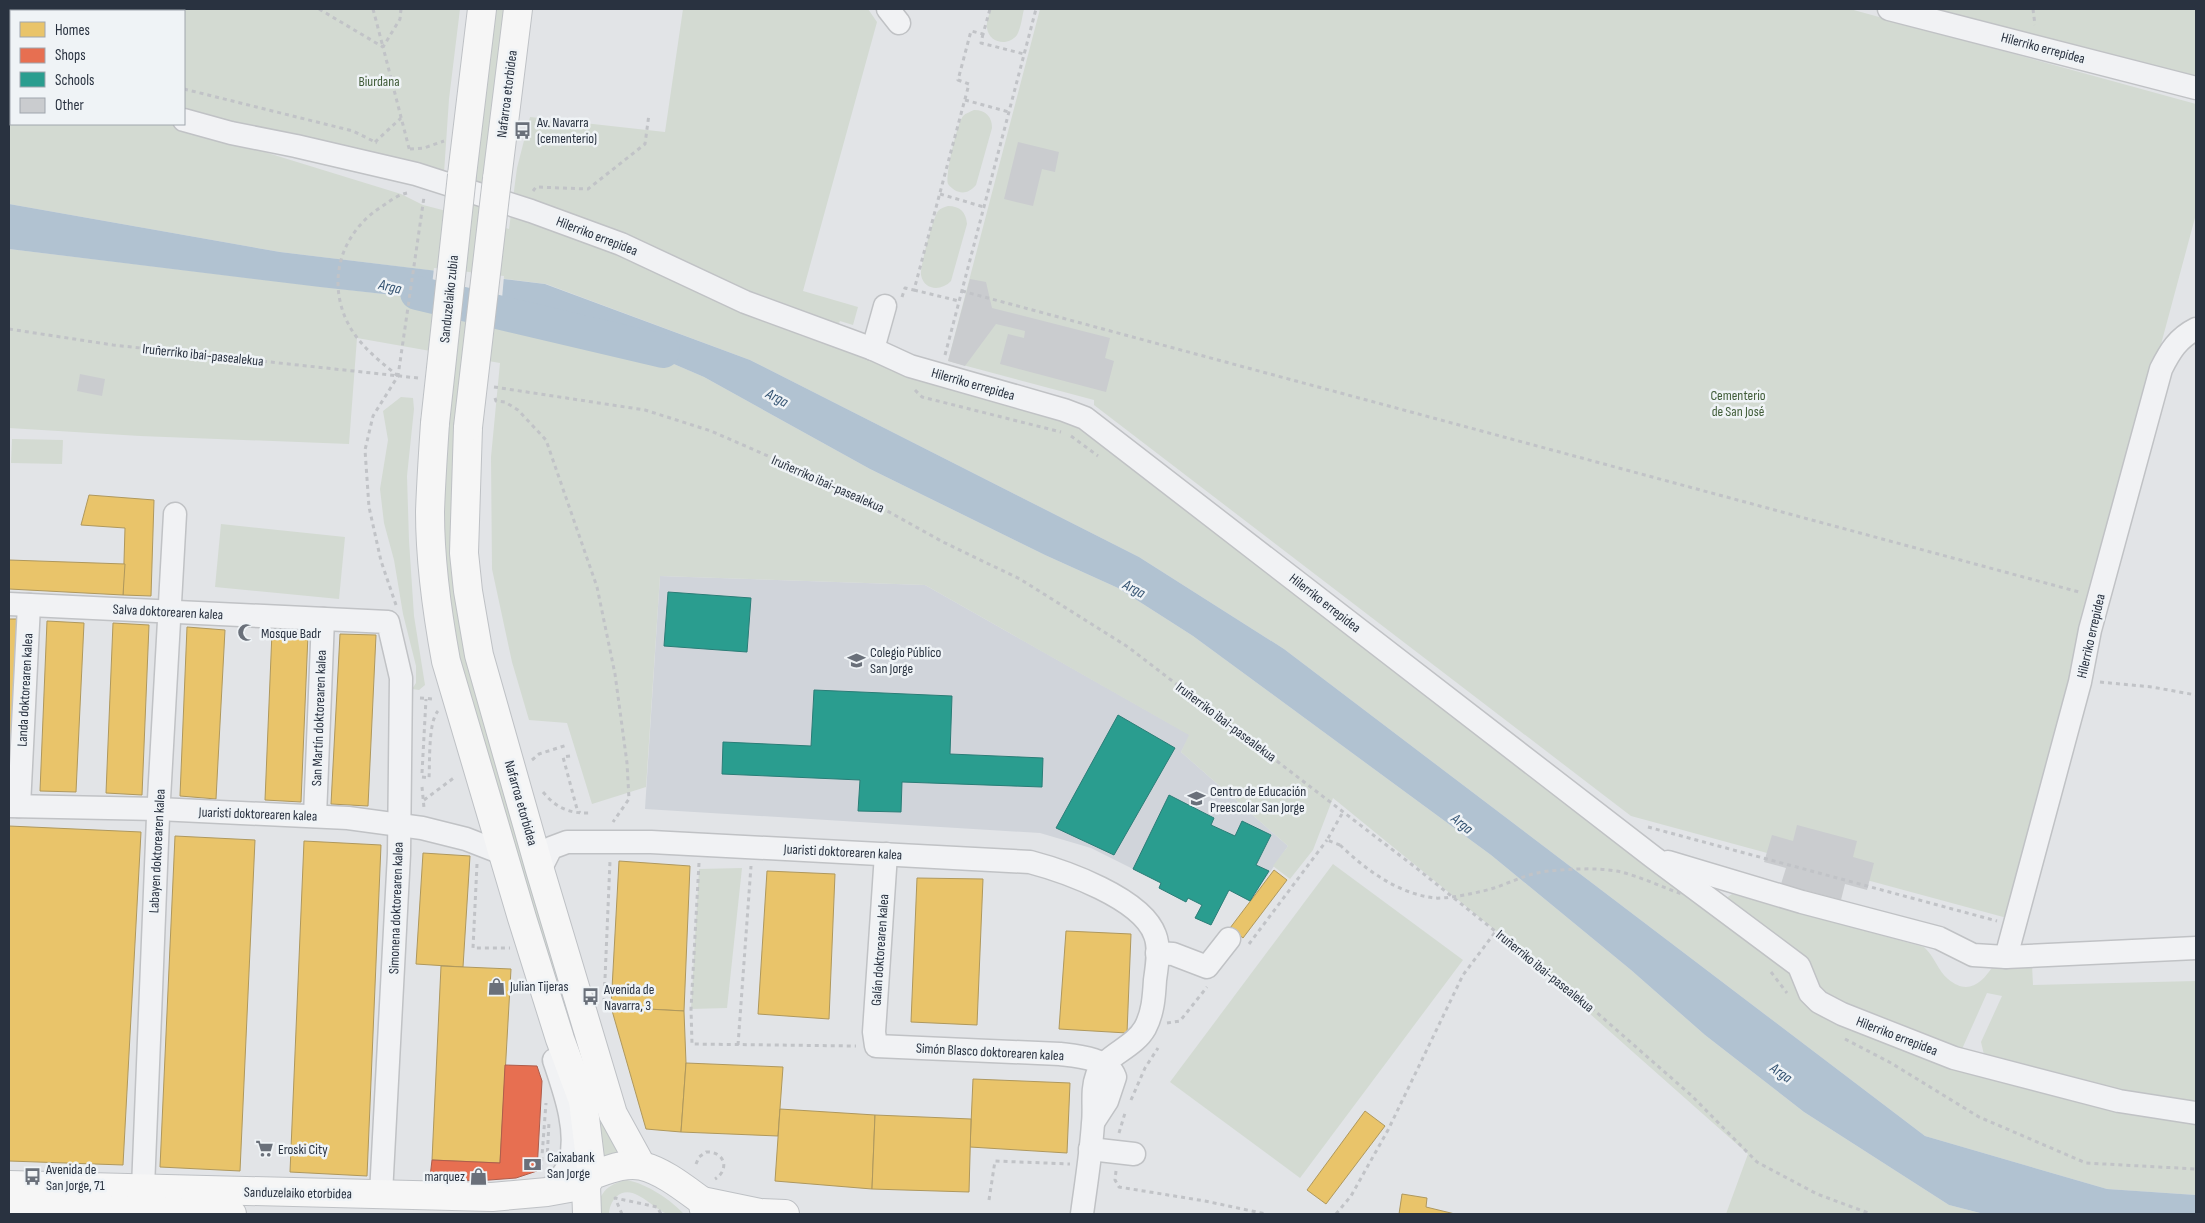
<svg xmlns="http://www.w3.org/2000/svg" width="2205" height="1223" font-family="'Sofia Sans Condensed',sans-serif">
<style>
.built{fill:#d0d4da}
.green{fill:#d3dad2}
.water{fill:#b1c2d1}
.pier{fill:#e2e4e7}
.homes{fill:#e9c46a;stroke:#af985d}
.shops{fill:#e76f51;stroke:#ae5d4c}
.schools{fill:#2a9d8f;stroke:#2a7d77}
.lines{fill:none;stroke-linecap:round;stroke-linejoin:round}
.river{stroke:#b1c2d1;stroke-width:34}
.building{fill:#cacccf}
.minor-casing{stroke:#c0c2c5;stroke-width:25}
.major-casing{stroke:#bec1c5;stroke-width:30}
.path{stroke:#c1c3c7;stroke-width:3;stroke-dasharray:4 4;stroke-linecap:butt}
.minor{stroke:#f1f2f4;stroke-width:22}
.major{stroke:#f6f6f6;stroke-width:28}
.major-bridge-casing{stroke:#bec1c5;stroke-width:30;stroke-linecap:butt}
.path-bridge{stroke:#c1c3c7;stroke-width:3;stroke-dasharray:4 4;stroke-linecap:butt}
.major-bridge{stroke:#f6f6f6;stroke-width:28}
.labels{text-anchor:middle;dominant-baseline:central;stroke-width:5;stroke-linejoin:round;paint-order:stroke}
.street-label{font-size:14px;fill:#293240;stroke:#eff3f6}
.park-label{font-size:14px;fill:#3f5b37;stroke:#eff3f6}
.poi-label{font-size:14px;fill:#293240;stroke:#eff3f6;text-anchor:start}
.water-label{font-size:15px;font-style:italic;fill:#345372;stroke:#eff3f6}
</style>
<rect width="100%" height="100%" fill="#e2e4e7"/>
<polygon class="built" points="660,576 925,585 1190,735 1181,752 1288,846 1250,901 1228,890 1211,925 1195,918 1201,905 1188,898 1186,902 1159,888 1161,883 1091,848 1040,833 645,809"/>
<g class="green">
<polygon points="9,9 460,9 449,99 444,173 184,110 184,11 11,11 11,46 9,45"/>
<path d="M491 9H505L481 220 509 229 517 168 530 117 665 132 683 9H868L877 22 803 291 858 307 853 325 840 321 838 325 813 316 799 335 862 356 917 379 1076 422 1311 600 1593 826 1796 971C1803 982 1802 995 1812 1005L1867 1032 1968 1066 2108 1102 2120 1094 1985 1059 1981 1042 2002 996 1987 993 1962 1049 1956 1050 1866 1018 1827 1000 1817 990 1805 964 1725 904V899L1732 894 1924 947C1935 957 1938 971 1948 979 1968 996 1982 983 1993 966L2032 965 2033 985 2196 981V1195L2107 1189 1925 1136 1284 649 1139 557 750 360 546 284 475 275 472 304 555 313 704 377 870 469 1045 555 1118 588 1193 636 1491 855 1631 970 1705 1035 1804 1112 1949 1205 1984 1214H1726L1748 1154 1501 935 1333 798 1313 850 1290 879 1273 866 1288 846 1181 752 1189 735 925 585 660 576 646 787 592 804 567 723 529 720 512 662 492 569 491 457 500 363 465 357 455 473V547L462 611 491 736 584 1058 603 1119 613 1144 625 1161 594 1168 595 1126 587 1091 521 896 458 667 446 610 440 546V492L443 441 453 355 357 338 349 444 140 436 9 428V249L458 303 461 274 280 252 9 204V67L11 68V124H173L401 194 423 205 466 216Z"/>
<path d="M991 9H1024C1022 17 1021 28 1017 35 1008 47 989 43 987 28 986 22 989 15 991 9Z"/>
<polygon points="1040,9 1850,9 2196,104 2196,214 2007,918 1631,816 1094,405 1094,400 948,361"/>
<polygon points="1921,9 2196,9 2196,81"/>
<path d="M974 110C986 110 992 117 992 128L976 185C967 196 956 194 948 184 945 175 957 124 963 116 966 113 970 112 974 110Z"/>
<path d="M948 206C960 206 966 212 967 224L951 281C942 291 924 291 921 275 920 266 933 218 938 211 941 208 945 207 948 206Z"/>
<polygon points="401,397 413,398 414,409 407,476 409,541 414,616 425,685 419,690 412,689 416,683 416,666 403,614 394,560 384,523 380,489 388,440 383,411"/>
<polygon points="12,439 63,440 62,464 11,463"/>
<polygon points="221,524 345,537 339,599 215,587"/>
<polygon points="1333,864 1463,960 1300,1178 1170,1082"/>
<polygon points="742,868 727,1008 691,1009 699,869"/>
<path d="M627 1180C647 1184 670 1199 684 1214 679 1214 673 1215 668 1214 653 1210 633 1181 616 1197 612 1201 609 1208 609 1214H596C599 1194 606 1184 627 1180Z"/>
</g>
<polygon class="water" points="9,204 280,252 545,284 750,360 1139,557 1284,649 1925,1136 2107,1189 2196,1195 2196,1214 1984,1214 1949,1205 1804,1112 1705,1035 1631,970 1491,855 1193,636 1118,588 1045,555 870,469 704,377 555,313 320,287 9,249"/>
<polygon class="pier" points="434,268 504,276 501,310 430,302"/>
<g class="homes">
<polygon points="89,495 154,500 151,596 123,595 125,528 81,525"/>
<polygon points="9,560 125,564 123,595 9,589"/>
<polygon points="9,619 17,619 9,789"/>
<polygon points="47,621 84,623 76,792 40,791"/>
<polygon points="113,623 149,625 142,795 106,793"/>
<polygon points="187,627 225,630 216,799 180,796"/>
<polygon points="272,632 308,634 301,802 265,800"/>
<polygon points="340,634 376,635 368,806 331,804"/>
<polygon points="9,826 141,832 123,1165 9,1161"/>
<polygon points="175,836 255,840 240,1171 160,1167"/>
<polygon points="304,841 381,845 367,1176 290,1172"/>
<polygon points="423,853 470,856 463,967 416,964"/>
<polygon points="619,861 690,866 684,1011 611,1007"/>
<polygon points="1274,870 1287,880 1243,938 1230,928"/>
<polygon points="767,871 835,874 829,1019 758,1014"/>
<polygon points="917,878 983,879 977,1025 911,1022"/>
<polygon points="1066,931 1131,934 1127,1033 1059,1029"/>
<polygon points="441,966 511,969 500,1163 432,1160"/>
<polygon points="611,1007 684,1011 686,1063 681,1132 646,1129"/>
<polygon points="686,1063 783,1067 778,1136 681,1132"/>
<polygon points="973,1079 1070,1083 1067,1153 970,1147"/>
<polygon points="780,1109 875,1115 872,1189 775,1181"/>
<polygon points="1365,1111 1385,1126 1326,1204 1307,1190"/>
<polygon points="875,1115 971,1119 969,1192 872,1189"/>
<polygon points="1402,1194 1427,1198 1426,1207 1455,1214 1399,1214"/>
</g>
<polygon class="shops" points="505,1065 537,1066 542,1081 537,1171 516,1178 476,1181 430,1177 432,1160 500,1163"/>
<g class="schools">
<polygon points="668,592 751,598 747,652 664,646"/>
<polygon points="814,690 952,696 950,754 1043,758 1042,787 902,782 901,812 858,811 860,780 722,774 723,742 811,746"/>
<polygon points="1118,715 1175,748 1114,855 1056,828"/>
<polygon points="1169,795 1214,818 1211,825 1235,836 1242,821 1271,835 1256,865 1269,871 1250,901 1229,890 1211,925 1195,918 1202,905 1188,898 1186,902 1159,888 1161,883 1133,869"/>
</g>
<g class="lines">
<polyline class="river" points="417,293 663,351"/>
</g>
<g class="building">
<polygon points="1018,142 1059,152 1055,172 1042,169 1033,206 1004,199"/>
<polygon points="970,279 986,282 992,308 1110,338 1105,358 1114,361 1106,392 1000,364 1008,334 1024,338 1025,331 996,324 965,366 948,361"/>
<polygon points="80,374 105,379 102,396 77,391"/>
<polygon points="1797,825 1857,841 1853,857 1874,863 1867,890 1845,884 1841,900 1781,884 1786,868 1764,862 1772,835 1793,841"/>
</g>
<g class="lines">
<defs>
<g id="minor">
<polyline points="888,9 899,23"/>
<polyline points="1889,9 2196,88"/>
<polyline points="9,51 11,52"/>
<polyline points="184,120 231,133 296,146 416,174 531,211 621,244 745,302 873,349 910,366 1064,410 1085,418 1653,857 1799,966 1810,993 1819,1002 1842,1014 1954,1058 2119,1101 2196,1113"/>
<polyline points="873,349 885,306"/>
<polyline points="9,604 388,622 401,678 399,854 381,1194"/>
<polyline points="9,806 158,809 348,818 422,828 466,839 502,853"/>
<polyline points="19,806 29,605"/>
<polyline points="315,816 323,619"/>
<path d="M886 854 874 1032 876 1046 1060 1054C1076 1056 1108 1058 1115 1077L1107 1101 1094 1121"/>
<polyline points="1668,862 1802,902 1939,938 1973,955 2006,957 2196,948"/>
<path d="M540 870 551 848 567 842H651L1030 862C1064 871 1142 898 1155 935 1160 948 1157 966 1155 980 1154 997 1153 1013 1145 1028 1133 1049 1106 1054 1097 1075 1091 1091 1095 1107 1093 1123 1091 1154 1086 1184 1082 1214"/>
<polyline points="1157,953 1173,954 1207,967 1229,939"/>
<path d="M2006 957 2080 682 2090 630 2161 369C2170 351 2178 338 2196 329"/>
<polyline points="1090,1149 1134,1154"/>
<polyline points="143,1188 158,817 175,514"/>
<path d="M547 1192C555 1184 566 1174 570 1162 579 1130 564 1090 554 1060"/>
</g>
<g id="major">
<polyline points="462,175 482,9"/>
<polyline points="497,179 518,9"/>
<path d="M435 423C433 453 431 482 430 512 430 562 437 612 446 661L522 918 560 1039 583 1101 592 1175"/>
<polyline points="468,427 464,553 468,591 479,655 540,870 613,1114 641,1165"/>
<polyline points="9,1185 492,1197 547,1192 586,1185"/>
<polyline points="702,1201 760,1213 785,1214"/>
<polyline points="9,1207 232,1214"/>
<path d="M587 1214 586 1185 592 1175C607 1170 626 1162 642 1166 663 1171 684 1188 702 1201L705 1214"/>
</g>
</defs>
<use href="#minor" class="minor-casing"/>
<use href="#major" class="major-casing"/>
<g class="path">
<polyline points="319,9 383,47"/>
<polyline points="373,9 383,47"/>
<polyline points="401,9 400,19 383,47 410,152"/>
<polyline points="2033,9 2035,25"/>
<polyline points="9,21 11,22"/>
<polyline points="983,34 981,43 1024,54"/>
<polyline points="184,89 353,131 377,143"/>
<polyline points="965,100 1009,112"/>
<polyline points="375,142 401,118"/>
<polyline points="410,149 424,148 444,141"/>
<polyline points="533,191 536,187 588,189 645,144 649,114"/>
<polyline points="940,194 984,207"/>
<polyline points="914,290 959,301"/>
<polyline points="962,291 2079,592"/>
<polyline points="902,297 905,288 914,290 969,84 958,80 971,31 983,34 990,9"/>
<polyline points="9,329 113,345 418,378"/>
<polyline points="945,355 1036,9"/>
<path d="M398 376C377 359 356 343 345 317 327 273 345 229 384 205 391 200 398 195 407 193"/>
<polyline points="494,387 645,410 711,431 864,498 943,542 1020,579 1128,647 1415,867 1595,1011 1692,1096 1757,1162 1817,1194 1871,1214"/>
<polyline points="915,390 922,397 1061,432"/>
<polyline points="495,398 496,401 505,402 518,410 546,440 597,587 615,674 627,763 629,799 613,822"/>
<polyline points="1071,436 1098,456"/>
<polyline points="396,605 381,561 369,507 365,450 373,416 398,376 424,197"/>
<polyline points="2100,682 2152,687 2196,695"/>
<polyline points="420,698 433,699"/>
<polyline points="570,756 563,757 577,809 580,813"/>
<polyline points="532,760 539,754 567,745"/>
<polyline points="422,773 426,699"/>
<path d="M422 777 429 778C430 763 428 722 438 711"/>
<polyline points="422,787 424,808"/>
<path d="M543 792C556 808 570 814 591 813"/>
<polyline points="424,800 455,777"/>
<polyline points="1648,827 1997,921"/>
<polyline points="1340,845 1327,840 1343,812"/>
<polyline points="699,863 691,1009 692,1044 856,1046"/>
<polyline points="477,864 473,948 510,948"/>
<polyline points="1249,944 1327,840"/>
<polyline points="1771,972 1787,993"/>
<polyline points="604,1002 610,861"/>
<polyline points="1167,1023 1180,1021 1207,987"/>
<polyline points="1845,1039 1891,1063 1979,1117 2086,1163 2196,1169"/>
<polyline points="738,1045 751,866"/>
<polyline points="1131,1100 1145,1068 1158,1048"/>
<polyline points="1119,1133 1125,1113"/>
<polyline points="547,1160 549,1122"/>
<path d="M696 1164 699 1157 706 1152C725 1151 730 1170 715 1179"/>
<polyline points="541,1169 546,1103"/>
<polyline points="1116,1171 1115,1180 1119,1187 1205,1201 1266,1214"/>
<polyline points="989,1200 995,1161 1070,1164"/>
<polyline points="622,1214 615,1198 657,1207 661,1214"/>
<polyline points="1336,1214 1351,1196 1388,1130 1463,975 1496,931"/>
</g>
<use href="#minor" class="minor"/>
<use href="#major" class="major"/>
<defs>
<g id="major-bridge">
<polyline points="435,423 462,175"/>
<polyline points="468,427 497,179"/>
</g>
</defs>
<use href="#major-bridge" class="major-bridge-casing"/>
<path class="path-bridge" d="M1340 845C1366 870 1397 893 1434 898 1446 899 1471 894 1483 891 1506 886 1525 873 1549 871 1572 869 1598 867 1621 872 1641 877 1662 887 1682 894"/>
<use href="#major-bridge" class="major-bridge"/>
</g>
<defs>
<symbol id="bus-bare" viewBox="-9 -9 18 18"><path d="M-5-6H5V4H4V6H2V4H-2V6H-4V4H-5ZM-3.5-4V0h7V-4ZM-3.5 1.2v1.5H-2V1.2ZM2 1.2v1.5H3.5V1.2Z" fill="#6a707a" stroke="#eff3f6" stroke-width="2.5" paint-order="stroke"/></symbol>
<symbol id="mosque-bare" viewBox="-9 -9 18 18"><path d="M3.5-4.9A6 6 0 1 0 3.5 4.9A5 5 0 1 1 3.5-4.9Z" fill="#6a707a" stroke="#eff3f6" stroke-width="2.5" paint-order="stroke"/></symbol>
<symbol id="school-bare" viewBox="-9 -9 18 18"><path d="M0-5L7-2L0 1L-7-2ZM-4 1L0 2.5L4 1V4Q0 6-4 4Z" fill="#6a707a" stroke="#eff3f6" stroke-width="2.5" paint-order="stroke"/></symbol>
<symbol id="shop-bare" viewBox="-9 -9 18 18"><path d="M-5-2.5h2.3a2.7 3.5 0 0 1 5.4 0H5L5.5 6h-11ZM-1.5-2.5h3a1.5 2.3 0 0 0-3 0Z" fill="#6a707a" stroke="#eff3f6" stroke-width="2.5" paint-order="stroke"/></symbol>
<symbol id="supermarket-bare" viewBox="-9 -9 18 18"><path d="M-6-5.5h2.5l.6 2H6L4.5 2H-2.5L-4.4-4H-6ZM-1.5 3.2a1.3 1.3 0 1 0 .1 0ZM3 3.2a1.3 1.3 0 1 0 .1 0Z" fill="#6a707a" stroke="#eff3f6" stroke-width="2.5" paint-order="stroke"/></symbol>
<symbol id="bank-bare" viewBox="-9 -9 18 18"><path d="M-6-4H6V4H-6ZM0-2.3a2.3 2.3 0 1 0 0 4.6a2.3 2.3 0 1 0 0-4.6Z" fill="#6a707a" stroke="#eff3f6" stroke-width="2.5" paint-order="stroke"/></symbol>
</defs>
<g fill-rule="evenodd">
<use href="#bus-bare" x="510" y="118" width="25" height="25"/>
<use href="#mosque-bare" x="234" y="620" width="25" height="25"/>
<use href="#school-bare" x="844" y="648" width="25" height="25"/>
<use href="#school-bare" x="1184" y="786" width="25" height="25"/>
<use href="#shop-bare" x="484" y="974" width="25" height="25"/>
<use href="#bus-bare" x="578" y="984" width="25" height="25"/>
<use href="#supermarket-bare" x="252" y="1136" width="25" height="25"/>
<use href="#bank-bare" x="520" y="1152" width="25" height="25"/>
<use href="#shop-bare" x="466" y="1164" width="25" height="25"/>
<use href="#bus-bare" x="20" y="1164" width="25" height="25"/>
</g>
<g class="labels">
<g class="street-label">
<text transform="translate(2043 48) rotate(15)">Hilerriko errepidea</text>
<text transform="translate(507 94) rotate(-83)">Nafarroa etorbidea</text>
<text transform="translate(597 236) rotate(21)">Hilerriko errepidea</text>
<text transform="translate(449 299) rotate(-84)">Sanduzelaiko zubia</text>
<text transform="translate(203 355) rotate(6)">Iruñerriko ibai-pasealekua</text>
<text transform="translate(973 384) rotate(16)">Hilerriko errepidea</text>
<text transform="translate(828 484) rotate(24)">Iruñerriko ibai-pasealekua</text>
<text transform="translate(1325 603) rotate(38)">Hilerriko errepidea</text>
<text transform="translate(168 612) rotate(3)">Salva doktorearen kalea</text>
<text transform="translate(2091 636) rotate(-77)">Hilerriko errepidea</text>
<text transform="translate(25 690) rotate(-87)">Landa doktorearen kalea</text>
<text transform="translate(319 718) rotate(-88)">San Martín doktorearen kalea</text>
<text transform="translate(1226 722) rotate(37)">Iruñerriko ibai-pasealekua</text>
<text transform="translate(521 803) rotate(74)">Nafarroa etorbidea</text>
<text transform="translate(258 814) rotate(2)">Juaristi doktorearen kalea</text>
<text transform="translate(157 851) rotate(-87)">Labayen doktorearen kalea</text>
<text transform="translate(843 852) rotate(3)">Juaristi doktorearen kalea</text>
<text transform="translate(396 908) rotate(-88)">Simonena doktorearen kalea</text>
<text transform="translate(880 950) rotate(-86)">Galán doktorearen kalea</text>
<text transform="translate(1545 971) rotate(39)">Iruñerriko ibai-pasealekua</text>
<text transform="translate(1897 1036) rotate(21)">Hilerriko errepidea</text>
<text transform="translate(990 1052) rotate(3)">Simón Blasco doktorearen kalea</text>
<text transform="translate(298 1193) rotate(1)">Sanduzelaiko etorbidea</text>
</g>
<g class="park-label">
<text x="379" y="81">Biurdana</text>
<text x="1738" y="395">Cementerio<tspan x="1738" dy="16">de San José</tspan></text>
</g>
<g class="poi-label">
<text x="537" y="122">Av. Navarra<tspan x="537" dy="16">(cementerio)</tspan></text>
<text x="261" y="633">Mosque Badr</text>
<text x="870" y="652">Colegio Público<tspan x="870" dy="16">San Jorge</tspan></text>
<text x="1210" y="791">Centro de Educación<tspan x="1210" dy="16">Preescolar San Jorge</tspan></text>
<text x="510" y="986">Julian Tijeras</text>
<text x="604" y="989">Avenida de<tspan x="604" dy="16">Navarra, 3</tspan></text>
<text x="278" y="1149">Eroski City</text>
<text x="547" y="1157">Caixabank<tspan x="547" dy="16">San Jorge</tspan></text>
<text x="46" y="1169">Avenida de<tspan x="46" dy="16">San Jorge, 71</tspan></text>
<text x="465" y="1176" text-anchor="end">marquez</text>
</g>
<g class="water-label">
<text transform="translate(390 287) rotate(13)">Arga</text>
<text transform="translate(777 398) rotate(28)">Arga</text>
<text transform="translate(1134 589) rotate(28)">Arga</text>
<text transform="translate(1462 824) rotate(39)">Arga</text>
<text transform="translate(1781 1073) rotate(35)">Arga</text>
</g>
</g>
<rect width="2205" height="1223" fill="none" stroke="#293240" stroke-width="20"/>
<rect x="10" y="10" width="175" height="115" fill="#eff3f6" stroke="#a0a6ad"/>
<rect x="20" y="22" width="25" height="15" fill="#e9c46a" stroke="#a0a6ad"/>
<text x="55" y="35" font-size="15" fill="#293240">Homes</text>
<rect x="20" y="48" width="25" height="15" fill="#e76f51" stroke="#a0a6ad"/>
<text x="55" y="60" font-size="15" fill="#293240">Shops</text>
<rect x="20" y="72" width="25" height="15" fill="#2a9d8f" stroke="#a0a6ad"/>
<text x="55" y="85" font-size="15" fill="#293240">Schools</text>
<rect x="20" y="98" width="25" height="15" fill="#cacccf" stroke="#a0a6ad"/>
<text x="55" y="110" font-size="15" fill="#293240">Other</text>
</svg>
